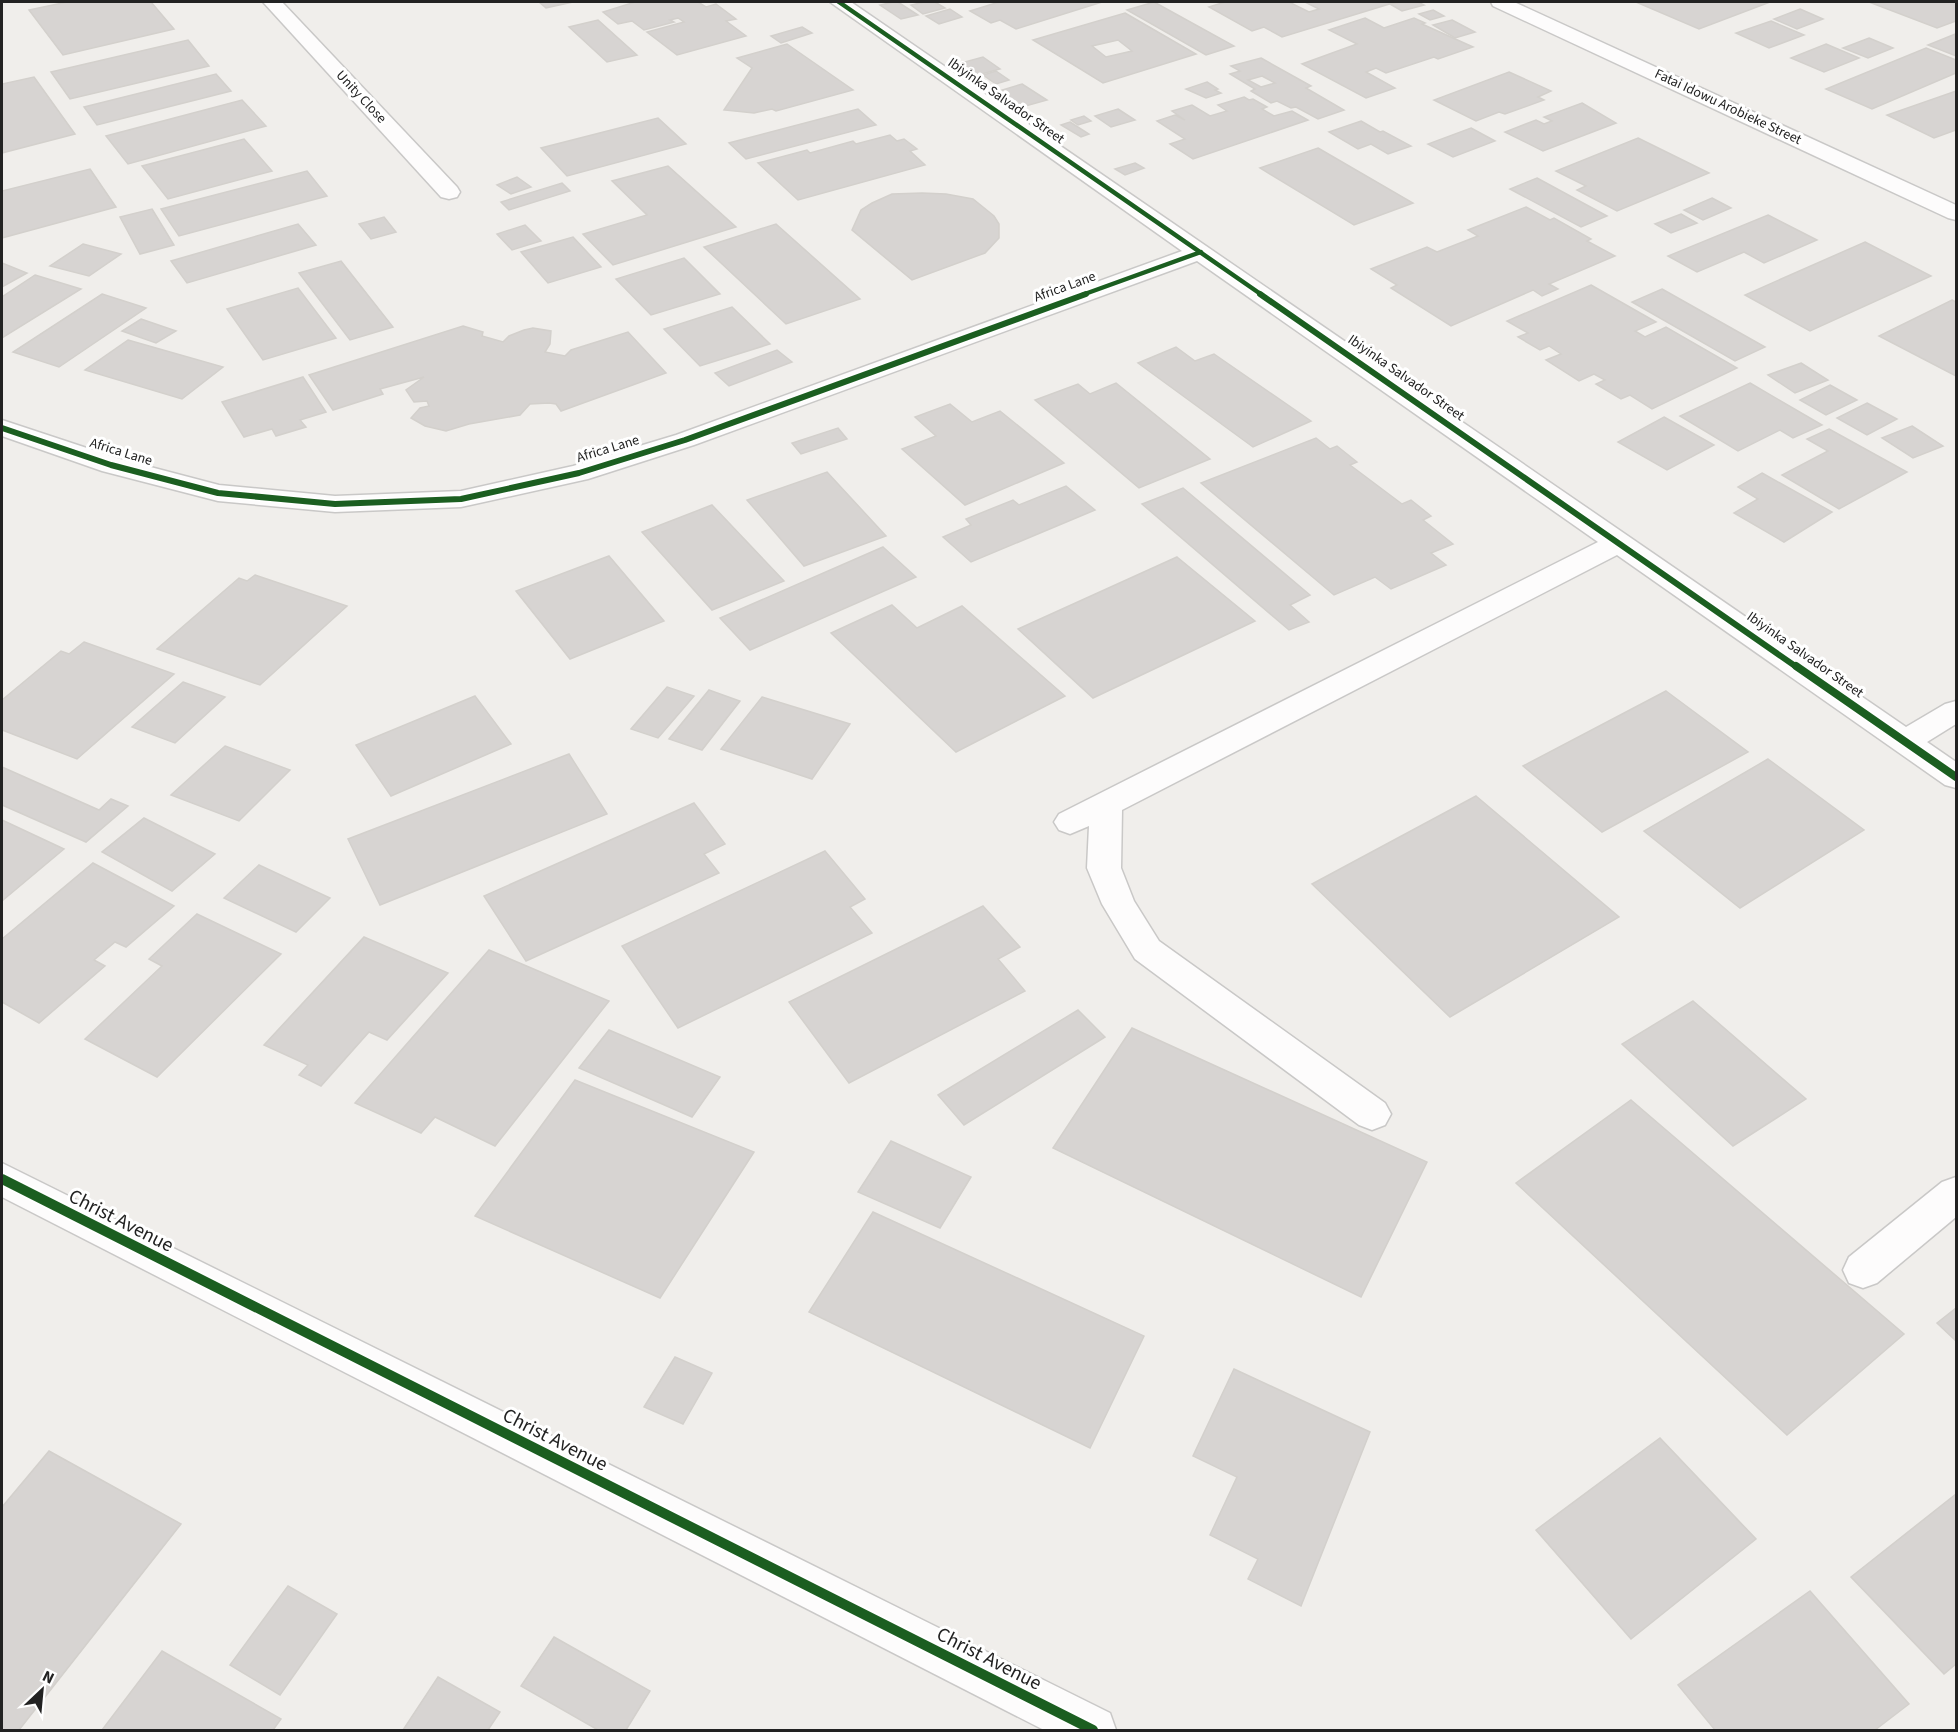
<svg xmlns="http://www.w3.org/2000/svg" width="1958" height="1732" font-family="'Source Sans 3',sans-serif">
<style>
.building{fill:#d7d4d2;stroke:#d3d0cc;stroke-width:1.5;fill-rule:evenodd}
.lines{fill:none;stroke-linecap:round;stroke-linejoin:round}
.minor-casing{stroke:#c9c8c7;stroke-width:3}
.minor{fill:#fdfcfc;fill-rule:evenodd}
.cycleway-far3-casing{stroke:#fff;stroke-width:7}
.cycleway-far2-casing{stroke:#fff;stroke-width:9}
.cycleway-far1-casing{stroke:#fff;stroke-width:11}
.cycleway-casing{stroke:#fff;stroke-width:14}
.cycleway-far3{stroke:#1b5e20;stroke-width:4.5}
.cycleway-far2{stroke:#1b5e20;stroke-width:6}
.cycleway-far1{stroke:#1b5e20;stroke-width:8}
.cycleway{stroke:#1b5e20;stroke-width:10}
.labels{text-anchor:middle;dominant-baseline:central;stroke-width:6;stroke-linejoin:round;paint-order:stroke}
.far-street-label{font-size:14px;fill:#222;stroke:#fff}
.near-street-label{font-size:20px;fill:#222;stroke:#fff}
</style>
<rect width="100%" height="100%" fill="#f0eeeb"/>
<g class="building">
<polygon points="67,2 151,2 174,29 63,55 29,10"/>
<polygon points="539,2 573,2 546,8"/>
<polygon points="635,2 698,2 706,7 716,4 736,19 726,21 746,36 677,55 647,32 684,22 678,18 670,20 674,22 644,30 632,21 618,24 603,12"/>
<polygon points="893,2 898,2 918,15 901,19 880,5"/>
<polygon points="924,2 935,2 945,8 923,14 911,5"/>
<polygon points="999,2 1102,2 1016,29 1000,20 991,23 970,11"/>
<polygon points="1154,2 1234,46 1206,55 1127,10"/>
<polygon points="1225,2 1289,2 1309,12 1319,9 1305,2 1396,2 1282,37 1264,27 1252,31 1209,7"/>
<polygon points="1401,2 1418,2 1424,5 1402,11 1390,4"/>
<polygon points="1636,2 1770,2 1699,29"/>
<polygon points="1869,2 1956,2 1956,21 1937,28"/>
<polygon points="950,9 962,17 939,24 926,16"/>
<polygon points="1800,9 1823,19 1797,29 1774,19"/>
<polygon points="1433,10 1444,16 1430,20 1419,14"/>
<path d="M1125 13 1196 54 1103 83 1033 40ZM1118 40 1132 51 1106 57 1092 46Z"/>
<polygon points="1365,18 1384,28 1414,18 1425,23 1422,24 1473,47 1438,59 1434,57 1386,73 1376,68 1366,72 1395,88 1366,98 1302,64 1357,44 1329,30"/>
<polygon points="598,20 637,55 607,62 569,27"/>
<polygon points="1452,20 1475,32 1455,38 1433,25"/>
<polygon points="1771,21 1804,35 1769,48 1736,33"/>
<polygon points="802,27 812,33 781,43 771,36"/>
<polygon points="1955,34 1956,56 1928,45"/>
<polygon points="1869,38 1893,48 1868,58 1843,48"/>
<polygon points="188,40 209,66 70,99 51,72"/>
<polygon points="787,44 853,90 776,111 772,109 754,113 724,110 752,68 737,58"/>
<polygon points="1826,44 1859,58 1824,72 1791,58"/>
<polygon points="1926,48 1956,60 1956,73 1872,109 1826,89"/>
<polygon points="983,57 1000,69 978,75 961,63"/>
<path d="M1261 58 1311 86 1306 88 1344 110 1318 119 1296 107 1291 108 1277 101 1271 103 1251 91 1255 89 1230 74 1240 71 1231 66ZM1262 76 1275 83 1261 87 1248 80Z"/>
<polygon points="996,71 1009,80 996,84 983,75"/>
<polygon points="1509,72 1551,91 1538,97 1544,100 1505,114 1499,112 1476,121 1434,100"/>
<polygon points="216,74 231,91 97,125 84,107"/>
<polygon points="34,77 75,134 2,153 2,84"/>
<polygon points="1207,82 1218,89 1215,90 1221,93 1206,98 1186,89"/>
<polygon points="1022,84 1047,100 1022,107 999,91"/>
<polygon points="1956,91 1956,130 1934,138 1887,115"/>
<polygon points="1244,97 1249,100 1253,99 1267,107 1262,109 1274,116 1292,111 1308,120 1193,159 1170,144 1185,139 1157,121 1175,115 1185,120 1172,111 1192,105 1210,116 1227,111 1218,105"/>
<polygon points="242,100 266,126 128,164 106,136"/>
<polygon points="1582,103 1616,123 1543,151 1505,132 1536,120 1544,124 1552,121 1544,117"/>
<polygon points="858,109 876,125 746,159 729,143"/>
<polygon points="1118,109 1135,120 1111,127 1095,116"/>
<polygon points="1084,116 1091,121 1078,125 1071,120"/>
<polygon points="658,118 686,144 567,176 541,148"/>
<polygon points="1361,121 1380,132 1383,131 1411,146 1388,154 1371,144 1358,149 1329,132"/>
<polygon points="1070,122 1089,134 1081,137 1061,125"/>
<polygon points="1471,128 1495,141 1453,157 1428,144"/>
<polygon points="890,135 897,141 904,139 917,149 910,151 925,165 798,200 758,163 807,150 810,153 853,141 856,144"/>
<polygon points="1638,138 1709,173 1617,211 1577,190 1586,186 1556,171"/>
<polygon points="244,139 272,171 168,199 142,166"/>
<polygon points="1318,148 1413,203 1354,225 1260,168"/>
<polygon points="1135,163 1144,168 1125,175 1115,169"/>
<polygon points="668,166 736,227 613,265 583,234 647,215 612,181"/>
<polygon points="90,169 116,207 2,238 2,191"/>
<polygon points="307,171 327,196 179,236 161,209"/>
<polygon points="517,177 531,187 511,194 497,185"/>
<polygon points="1537,178 1607,216 1581,227 1510,189"/>
<polygon points="562,183 570,191 509,210 501,202"/>
<polygon points="922,193 946,194 973,199 994,216 999,224 999,238 985,253 912,280 852,230 861,210 872,203 892,194"/>
<polygon points="1712,198 1731,208 1703,220 1684,210"/>
<polygon points="1526,207 1550,220 1554,218 1591,239 1587,241 1615,256 1549,284 1558,289 1542,296 1533,290 1451,326 1391,288 1397,285 1371,269 1427,247 1437,252 1478,236 1468,230"/>
<polygon points="152,209 174,245 140,254 120,217"/>
<polygon points="1681,214 1697,223 1671,233 1655,224"/>
<polygon points="1768,215 1817,240 1764,263 1744,252 1697,272 1668,256"/>
<polygon points="384,217 396,232 371,239 359,224"/>
<polygon points="298,224 316,245 187,283 171,261"/>
<polygon points="776,224 860,299 786,324 704,247"/>
<polygon points="525,225 541,241 512,250 497,234"/>
<polygon points="573,237 601,267 548,283 521,252"/>
<polygon points="1865,242 1931,276 1810,331 1745,295"/>
<polygon points="83,244 121,254 89,276 50,266"/>
<polygon points="684,258 720,294 651,315 616,279"/>
<polygon points="341,261 393,327 350,340 299,273"/>
<polygon points="2,263 27,273 2,287"/>
<polygon points="35,275 81,289 2,338 2,297"/>
<polygon points="1591,285 1656,322 1635,331 1645,337 1666,327 1737,368 1652,409 1630,395 1621,399 1596,384 1605,380 1594,374 1579,381 1546,360 1561,354 1549,346 1540,350 1518,337 1528,333 1507,321"/>
<polygon points="298,288 336,338 263,360 227,309"/>
<polygon points="1662,289 1765,347 1735,361 1632,302"/>
<polygon points="102,294 146,308 59,367 13,352"/>
<polygon points="1952,300 1956,302 1956,376 1879,336"/>
<polygon points="732,307 770,344 700,366 664,329"/>
<polygon points="141,319 176,331 156,343 122,331"/>
<polygon points="463,326 483,332 482,336 503,342 509,336 524,330 533,328 551,331 550,344 545,352 565,356 571,350 628,332 666,373 561,411 556,404 549,403 530,404 520,415 469,424 446,431 425,426 411,418 420,408 429,406 427,401 414,402 406,390 424,377 380,389 383,394 333,410 309,375"/>
<polygon points="128,340 223,367 182,399 85,370"/>
<polygon points="1176,347 1195,361 1214,354 1311,421 1253,447 1138,363"/>
<polygon points="777,350 792,362 729,386 715,373"/>
<polygon points="1801,363 1828,380 1795,393 1768,375"/>
<polygon points="303,377 326,412 300,420 306,427 276,436 272,429 244,437 222,402"/>
<polygon points="1116,383 1210,459 1139,488 1035,400 1078,384 1090,394"/>
<polygon points="1750,383 1822,425 1793,438 1780,430 1738,451 1680,416"/>
<polygon points="1830,385 1857,400 1826,415 1800,400"/>
<polygon points="1867,403 1897,419 1867,435 1837,418"/>
<polygon points="950,404 972,422 1000,411 1064,463 965,505 902,449 936,436 915,417"/>
<polygon points="1664,417 1714,445 1667,470 1618,442"/>
<polygon points="1912,426 1943,446 1913,458 1882,438"/>
<polygon points="838,428 847,439 801,454 792,443"/>
<polygon points="1829,429 1907,472 1839,509 1782,475 1828,451 1807,439"/>
<polygon points="1316,438 1330,449 1337,446 1357,462 1350,465 1402,504 1411,500 1431,516 1423,520 1453,544 1431,553 1446,565 1391,589 1375,577 1334,595 1201,483"/>
<polygon points="827,472 886,536 804,566 747,500"/>
<polygon points="1762,473 1832,512 1784,542 1734,513 1758,499 1738,487"/>
<polygon points="1066,486 1095,510 971,562 943,537 971,525 966,519 1013,500 1019,505"/>
<polygon points="1183,488 1310,595 1290,605 1309,622 1289,630 1142,504"/>
<polygon points="712,505 784,581 712,610 642,532"/>
<polygon points="883,547 916,577 750,650 720,618"/>
<polygon points="609,556 664,621 570,659 516,591"/>
<polygon points="1177,557 1255,621 1093,698 1018,629"/>
<polygon points="255,575 347,606 260,685 157,649 239,578 247,581"/>
<polygon points="892,605 917,628 962,606 1065,696 956,752 831,633"/>
<polygon points="84,642 174,674 77,759 2,730 2,700 61,651 69,654"/>
<polygon points="183,682 225,697 175,743 132,727"/>
<polygon points="667,687 694,696 658,738 631,729"/>
<polygon points="709,690 740,701 702,750 669,739"/>
<polygon points="1666,691 1748,752 1602,832 1523,766"/>
<polygon points="475,696 511,744 391,796 356,745"/>
<polygon points="762,697 850,724 812,779 721,749"/>
<polygon points="225,746 290,770 239,821 171,795"/>
<polygon points="569,754 607,814 380,905 348,839"/>
<polygon points="1768,759 1864,830 1740,908 1644,831"/>
<polygon points="2,767 99,810 111,799 128,806 86,842 2,805"/>
<polygon points="1476,796 1619,917 1450,1017 1312,884"/>
<polygon points="694,803 725,844 704,854 719,873 526,961 484,896"/>
<polygon points="144,818 215,854 172,891 102,852"/>
<polygon points="2,820 64,849 2,901"/>
<polygon points="825,851 865,899 850,907 872,933 678,1028 622,946"/>
<polygon points="93,863 174,906 126,947 115,942 94,960 105,966 39,1023 2,1002 2,939"/>
<polygon points="259,865 330,898 296,932 224,898"/>
<polygon points="983,906 1020,947 998,959 1025,991 849,1083 789,1002"/>
<polygon points="197,914 281,954 157,1077 85,1039 162,966 149,959"/>
<polygon points="364,937 448,973 387,1040 369,1032 321,1086 299,1075 308,1065 264,1045"/>
<polygon points="489,950 609,1001 495,1146 435,1117 421,1133 355,1103"/>
<polygon points="1693,1001 1806,1099 1733,1146 1622,1044"/>
<polygon points="1078,1010 1105,1037 964,1125 938,1095"/>
<polygon points="1132,1028 1427,1162 1361,1297 1053,1148"/>
<polygon points="609,1030 720,1077 692,1117 579,1068"/>
<polygon points="575,1080 754,1152 660,1298 475,1216"/>
<polygon points="1631,1100 1904,1334 1787,1435 1516,1183"/>
<polygon points="891,1141 971,1177 940,1228 858,1192"/>
<polygon points="873,1212 1144,1336 1090,1448 809,1312"/>
<polygon points="1956,1308 1956,1341 1937,1323"/>
<polygon points="675,1357 712,1373 683,1424 644,1407"/>
<polygon points="1234,1369 1370,1432 1301,1606 1248,1579 1258,1559 1210,1535 1237,1477 1193,1456"/>
<polygon points="1660,1438 1756,1539 1631,1639 1536,1530"/>
<polygon points="49,1451 181,1524 19,1730 2,1730 2,1507"/>
<polygon points="1956,1494 1956,1664 1944,1674 1851,1577"/>
<polygon points="288,1586 337,1614 280,1695 230,1665"/>
<polygon points="1810,1591 1909,1704 1875,1730 1715,1730 1678,1685"/>
<polygon points="554,1637 650,1691 626,1730 598,1730 521,1686"/>
<polygon points="162,1651 281,1719 273,1730 102,1730"/>
<polygon points="438,1677 500,1712 488,1730 403,1730"/>
</g>
<g class="lines">
<defs>
<g id="minor">
<polygon points="263,2 282,2 457,187 460,192 457,197 449,199 441,197"/>
<polygon points="830,2 851,2 1906,727 1945,704 1956,701 1956,724 1927,742 1956,762 1956,788 1945,785 1617,555 1122,810 1121,868 1134,901 1159,941 1385,1103 1391,1114 1385,1125 1372,1130 1359,1125 1135,959 1102,904 1087,868 1089,826 1070,834 1059,830 1054,822 1059,814 1598,542 1197,261 694,445 588,479 461,507 335,512 218,501 102,471 2,436 2,420 120,459 219,485 335,496 461,491 573,466 676,435 1182,251"/>
<polygon points="1491,2 1514,2 1956,205 1956,220 1948,218 1493,6"/>
<polygon points="2,1163 1110,1713 1116,1730 1044,1730 2,1197"/>
<polygon points="1956,1177 1956,1217 1877,1283 1863,1288 1849,1283 1843,1270 1849,1257 1942,1182"/>
</g>
</defs>
<use href="#minor" class="minor-casing"/>
<use href="#minor" class="minor"/>
<defs>
<g id="cycleway-far3">
<polyline points="839,2 1262,295"/>
<polyline points="1082,295 1201,252"/>
</g>
<g id="cycleway-far2">
<polyline points="1260,294 1798,668"/>
<polyline points="2,428 111,465 218,493 335,504 461,499 579,473 685,440 1086,294"/>
</g>
<polyline id="cycleway-far1" points="1796,666 1956,777"/>
<polyline id="cycleway" points="2,1179 1093,1730"/>
</defs>
<use href="#cycleway-far3" class="cycleway-far3-casing"/>
<use href="#cycleway-far2" class="cycleway-far2-casing"/>
<use href="#cycleway-far1" class="cycleway-far1-casing"/>
<use href="#cycleway" class="cycleway-casing"/>
<use href="#cycleway-far3" class="cycleway-far3"/>
<use href="#cycleway-far2" class="cycleway-far2"/>
<use href="#cycleway-far1" class="cycleway-far1"/>
<use href="#cycleway" class="cycleway"/>
</g>
<g class="labels">
<g class="far-street-label">
<text transform="translate(361 97) rotate(47)">Unity Close</text>
<text transform="translate(1006 101) rotate(35)">Ibiyinka Salvador Street</text>
<text transform="translate(1728 107) rotate(25)">Fatai Idowu Arobieke Street</text>
<text transform="translate(1065 287) rotate(-20)">Africa Lane</text>
<text transform="translate(1406 378) rotate(35)">Ibiyinka Salvador Street</text>
<text transform="translate(608 449) rotate(-17)">Africa Lane</text>
<text transform="translate(121 452) rotate(17)">Africa Lane</text>
<text transform="translate(1805 655) rotate(35)">Ibiyinka Salvador Street</text>
</g>
<g class="near-street-label">
<text transform="translate(121 1221) rotate(27)">Christ Avenue</text>
<text transform="translate(555 1440) rotate(27)">Christ Avenue</text>
<text transform="translate(989 1659) rotate(27)">Christ Avenue</text>
</g>
</g>
<rect width="1958" height="1732" fill="none" stroke="#222222" stroke-width="6"/>
<g transform="translate(42 1690) rotate(26)" stroke="#ffffff" stroke-width="4.5" paint-order="stroke">
<path d="M0-4.5L10 22L0 15L-10 22Z" fill="#222222"/>
<text y="-9" font-size="16" font-weight="bold" text-anchor="middle" fill="#222222">N</text>
</g>
</svg>
